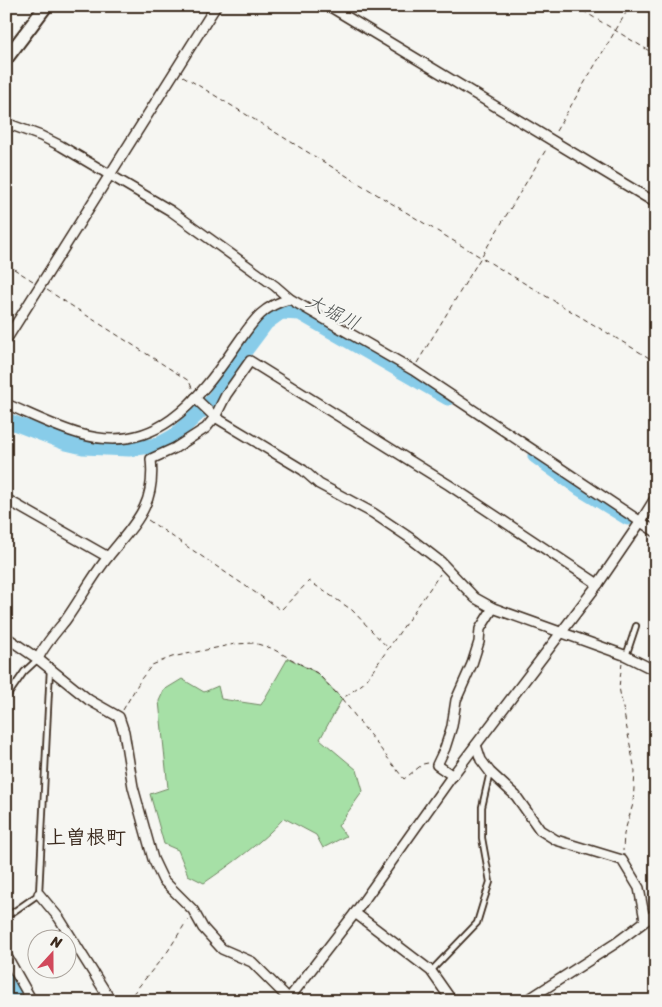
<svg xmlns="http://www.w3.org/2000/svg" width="662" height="1007" font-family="Sriracha,'Klee One',sans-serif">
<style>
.green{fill:#a6e0a6;stroke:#708562}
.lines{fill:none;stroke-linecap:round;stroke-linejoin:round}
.river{stroke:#88cce9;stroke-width:15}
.lane-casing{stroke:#3b2a1e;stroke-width:8}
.street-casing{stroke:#3b2a1e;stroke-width:12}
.secondary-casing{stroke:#3b2a1e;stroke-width:16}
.path{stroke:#3b2a1e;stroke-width:1;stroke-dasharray:5 4;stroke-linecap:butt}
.lane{stroke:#f6f6f2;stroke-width:4.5}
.street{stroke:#f6f6f2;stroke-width:9}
.secondary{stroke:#f6f6f2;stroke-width:12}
.labels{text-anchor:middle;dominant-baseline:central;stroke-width:4;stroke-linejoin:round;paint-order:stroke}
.water-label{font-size:19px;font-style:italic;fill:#4e5251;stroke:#f6f6f2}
.quarter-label{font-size:20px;font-weight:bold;fill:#3b2a1e;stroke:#f6f6f2}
</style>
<rect width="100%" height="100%" fill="#f6f6f2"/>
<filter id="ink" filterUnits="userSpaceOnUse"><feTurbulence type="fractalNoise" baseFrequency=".02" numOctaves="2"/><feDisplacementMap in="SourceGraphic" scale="10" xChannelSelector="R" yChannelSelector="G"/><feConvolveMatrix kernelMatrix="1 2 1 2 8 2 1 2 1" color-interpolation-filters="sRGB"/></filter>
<g filter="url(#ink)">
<path class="green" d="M288 658 317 673 342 699 320 739 357 770 363 791 338 826 346 836 323 848 316 835 284 818C261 843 233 863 204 883L188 875 178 850 164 844 150 794 168 788 159 701 164 690 182 679 204 692 218 686 221 699 261 705Z"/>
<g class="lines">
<g class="river">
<polyline points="6,420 66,443 83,447 129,449 158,445 174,436 213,400 239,359 266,323 281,312 300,313 448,398"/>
<polyline points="535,456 579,488 628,518"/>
<polyline points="6,973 23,1001"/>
</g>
<defs>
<g id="lane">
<polyline points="626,656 636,626"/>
<polyline points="6,698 24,672 38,659"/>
<polyline points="6,917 39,894 50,668"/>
<polyline points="431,971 477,923 484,900 490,882 482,838 482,807 490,772"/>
</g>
<g id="street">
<polyline points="329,6 656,203"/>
<polyline points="6,123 41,136 61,146 171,211 275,286 290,299 413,370 656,532"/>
<polyline points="6,340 216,6"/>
<polyline points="195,398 215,417 303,470 319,484 373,513 410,538 441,562 475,598 493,608 624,655 656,671"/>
<path d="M6 404C30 414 55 427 80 434 155 456 197 402 235 347 252 323 261 306 290 299"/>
<polyline points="6,499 108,557"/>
<polyline points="6,637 38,659 89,700 119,717 124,732 133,787 153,859 163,880 193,910 203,928 222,949 252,962 289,999"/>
<path d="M38 659C44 645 56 632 65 621 80 600 92 577 108 557 135 523 156 506 151 459L175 448 206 428 215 417 226 395 250 361 449 485 598 584"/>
<polyline points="476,745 481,760 490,772 516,796 540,830 556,840 622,860 639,888 645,920"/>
<polyline points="453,776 437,765 445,748 452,726 456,700 472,664 479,642 480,629 493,608"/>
<polyline points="39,894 59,918 111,1001"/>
<polyline points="355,913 431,971 452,1001"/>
<polyline points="6,955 32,1001"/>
<polyline points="287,1001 355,913 450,779 598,584 641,521 656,497"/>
<polyline points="526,1001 616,943 656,913"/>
</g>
<polyline id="secondary" points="6,59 46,6"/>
</defs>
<use href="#lane" class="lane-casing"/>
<use href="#street" class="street-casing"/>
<use href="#secondary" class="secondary-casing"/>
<g class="path">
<polyline points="575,6 656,55"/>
<polyline points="183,76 427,225 656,362"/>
<polyline points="556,131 630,6"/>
<polyline points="6,264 33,281"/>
<polyline points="47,290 189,381 192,388"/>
<polyline points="417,363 547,148"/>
<polyline points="148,520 281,610 309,581 352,610 389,649"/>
<polyline points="622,663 619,687 635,771 633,804 624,834 623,851"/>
<polyline points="123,710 141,679 152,665 172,657 235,644 254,643 271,648 317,673 341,698"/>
<polyline points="428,763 423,764 404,779 342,699 365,682 440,574"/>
<polyline points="127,1001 168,951 188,919"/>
</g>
<use href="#lane" class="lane"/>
<use href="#street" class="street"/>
<use href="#secondary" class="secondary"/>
</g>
</g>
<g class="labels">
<g class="water-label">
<text transform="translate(333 312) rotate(26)">大堀川</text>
</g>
<g class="quarter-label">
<text x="86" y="837">上曽根町</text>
</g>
</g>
<rect width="662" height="1007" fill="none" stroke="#f6f6f2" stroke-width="25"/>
<rect x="12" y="12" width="637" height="982" fill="none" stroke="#3b2a1e" stroke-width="2" filter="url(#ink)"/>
<g transform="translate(52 954) rotate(21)"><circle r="24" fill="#f6f6f2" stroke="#aba49d"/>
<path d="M0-4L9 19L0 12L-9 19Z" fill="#d1495b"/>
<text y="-8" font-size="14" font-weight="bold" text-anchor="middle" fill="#3b2a1e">N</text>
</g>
</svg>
